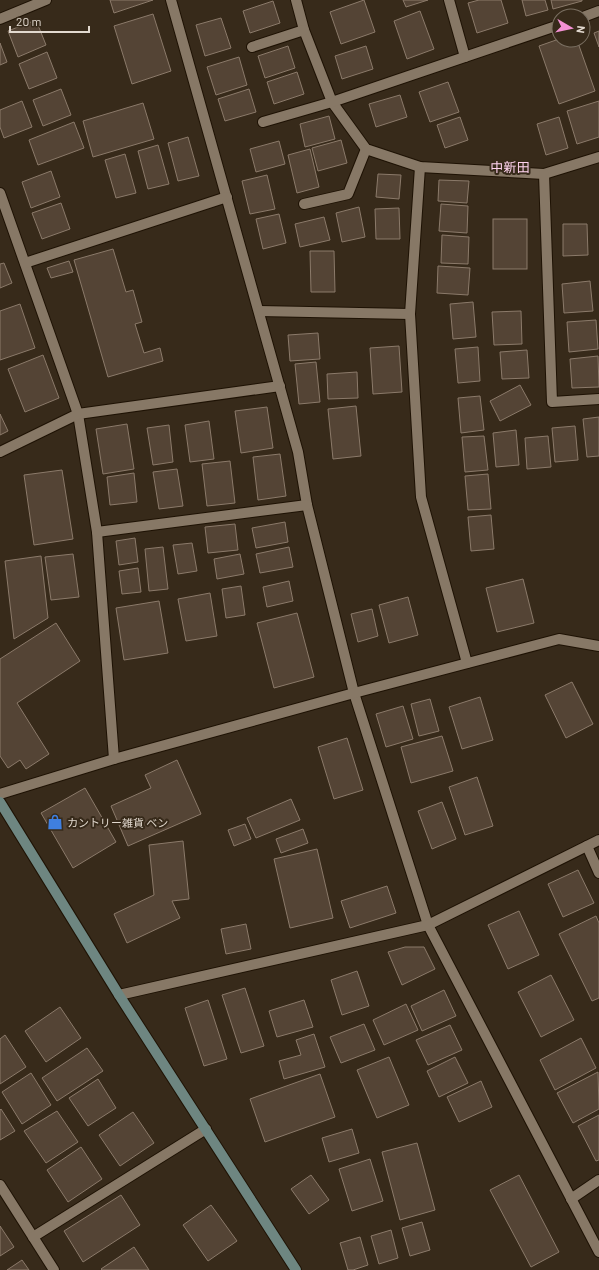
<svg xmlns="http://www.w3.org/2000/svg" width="599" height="1270" font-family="Barlow,'Noto Sans JP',sans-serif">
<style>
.building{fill:#544435;stroke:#8b7a6a}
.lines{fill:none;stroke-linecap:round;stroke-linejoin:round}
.street-casing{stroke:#1e1204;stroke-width:12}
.secondary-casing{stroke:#1e1204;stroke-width:12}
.street{stroke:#877866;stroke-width:10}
.secondary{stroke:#6e8681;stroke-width:10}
.labels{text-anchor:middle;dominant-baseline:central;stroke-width:4;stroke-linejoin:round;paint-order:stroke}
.poi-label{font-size:11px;fill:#e2d9cf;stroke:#372a1a;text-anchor:start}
.quarter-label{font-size:13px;fill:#fed2ee;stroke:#372a1a}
</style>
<rect width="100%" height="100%" fill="#372a1a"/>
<g class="building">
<polygon points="110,0 153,0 114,13"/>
<polygon points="364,0 375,32 341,44 330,12"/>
<polygon points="403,0 428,0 406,7"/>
<polygon points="479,0 501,0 508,23 477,33 468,3"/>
<polygon points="522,0 545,0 548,10 526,16"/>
<polygon points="551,0 582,0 582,1 553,9"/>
<polygon points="273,1 280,23 250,33 243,11"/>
<polygon points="420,11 434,49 407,59 394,21"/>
<polygon points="153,14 171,71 132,84 114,26"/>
<polygon points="221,18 231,48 205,56 196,25"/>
<polygon points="36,20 46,45 18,57 8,31"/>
<polygon points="599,31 599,47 594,33"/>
<polygon points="559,39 577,40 595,91 559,104 539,46"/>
<polygon points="0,43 7,62 0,65"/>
<polygon points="288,46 295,68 265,78 258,56"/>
<polygon points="366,46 373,69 342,79 335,56"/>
<polygon points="47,52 57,78 29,89 19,64"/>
<polygon points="239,57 247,85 216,95 207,67"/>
<polygon points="297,72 304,94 274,104 267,82"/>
<polygon points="448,82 459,112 430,122 419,92"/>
<polygon points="61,89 71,115 43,126 33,100"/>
<polygon points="249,89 256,112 225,121 218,99"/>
<polygon points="400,95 407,117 376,127 369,104"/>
<polygon points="22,101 32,127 4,138 0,127 0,110"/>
<polygon points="599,101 599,137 577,144 567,111"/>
<polygon points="143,103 154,139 93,157 83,121"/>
<polygon points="329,116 335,139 305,147 300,124"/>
<polygon points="460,117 468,140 445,148 437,125"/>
<polygon points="559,117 568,148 546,155 537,124"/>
<polygon points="74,122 84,148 38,165 29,140"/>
<polygon points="188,137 199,176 178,181 168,143"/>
<polygon points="341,140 347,163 318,171 312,148"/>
<polygon points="279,141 285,164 256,172 250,149"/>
<polygon points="158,145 169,184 148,189 138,151"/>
<polygon points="310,149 319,187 297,193 288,155"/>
<polygon points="125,154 136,193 116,198 105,160"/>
<polygon points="51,171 60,197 31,208 22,182"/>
<polygon points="378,174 401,175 399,199 376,197"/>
<polygon points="267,175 275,209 250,214 242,181"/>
<polygon points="439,180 469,181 467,203 438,201"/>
<polygon points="61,203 70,229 42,239 32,213"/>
<polygon points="441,204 468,206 467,233 439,231"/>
<polygon points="359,207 365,237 342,242 336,213"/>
<polygon points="399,208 400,239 376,239 375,209"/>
<polygon points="279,214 286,243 263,249 256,219"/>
<polygon points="324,217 330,240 300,247 295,224"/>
<rect x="493" y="219" width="34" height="50"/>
<polygon points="563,224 587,224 588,255 563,256"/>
<polygon points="442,235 469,237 468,264 441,263"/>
<polygon points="113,249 126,292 133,290 142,322 135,324 144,353 160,348 163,361 108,377 74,260"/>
<polygon points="310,251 334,251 335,292 311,292"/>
<polygon points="69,261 73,272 51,278 47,268"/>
<polygon points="4,263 12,283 0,288 0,264"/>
<polygon points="438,266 470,268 468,295 437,293"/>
<polygon points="590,281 593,311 564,313 562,284"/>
<polygon points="473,302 476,337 453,339 450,304"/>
<polygon points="20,304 35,348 0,360 0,311"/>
<polygon points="521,311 522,344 494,345 492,312"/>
<polygon points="596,320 598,349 569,352 567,322"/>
<polygon points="318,333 320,359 290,361 288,335"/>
<polygon points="399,346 402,392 373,394 370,348"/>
<polygon points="478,347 480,381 458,383 455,349"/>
<polygon points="527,350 529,378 502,379 500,352"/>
<polygon points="43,355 59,398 25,412 8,369"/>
<polygon points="598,356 599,387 572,388 570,359"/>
<polygon points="316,362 320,402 299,404 295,364"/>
<polygon points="357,372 358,398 328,399 327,374"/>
<polygon points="520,385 531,405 500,421 490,401"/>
<polygon points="480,396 484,430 461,433 458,398"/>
<polygon points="356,406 361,456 333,459 328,409"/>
<polygon points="267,407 273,448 241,453 235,411"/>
<polygon points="0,414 8,431 0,435"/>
<polygon points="599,417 599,456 587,457 583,419"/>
<polygon points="209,421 214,459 190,462 185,425"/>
<polygon points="127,424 134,469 103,474 96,429"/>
<polygon points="169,425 173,462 153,465 147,428"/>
<polygon points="575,426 578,460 555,462 552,428"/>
<polygon points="516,430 519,465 496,467 493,433"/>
<polygon points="484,436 488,470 465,472 462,437"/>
<polygon points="548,436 551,467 527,469 525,438"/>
<polygon points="280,454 286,496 258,500 253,457"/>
<polygon points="230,461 235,503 207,506 202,464"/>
<polygon points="177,469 183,506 159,509 153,472"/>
<polygon points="62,470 73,539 34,545 24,475"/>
<polygon points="134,473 137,502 110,505 107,477"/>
<polygon points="488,474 491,509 468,510 465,476"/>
<polygon points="491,515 494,549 471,551 468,517"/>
<polygon points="285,522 288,542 256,548 252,528"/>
<polygon points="235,524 238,550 208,553 205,527"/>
<polygon points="135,538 138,562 119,565 116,541"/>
<polygon points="192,543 197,571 178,574 173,545"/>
<polygon points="163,547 168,589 149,591 145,549"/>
<polygon points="289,547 293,567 260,573 256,554"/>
<polygon points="73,554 79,597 51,600 45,557"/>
<polygon points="240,554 244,574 217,579 214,559"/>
<polygon points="41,556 48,618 14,639 5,561"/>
<polygon points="138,568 141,592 122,594 119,571"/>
<polygon points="523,579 534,623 497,632 486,588"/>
<polygon points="289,581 293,601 267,607 263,587"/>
<polygon points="241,586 245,615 226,618 222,589"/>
<polygon points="210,593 217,636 186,641 178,599"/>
<polygon points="408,597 418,635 389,643 379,605"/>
<polygon points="159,601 168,653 124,660 116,608"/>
<polygon points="372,609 378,636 358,642 351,614"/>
<polygon points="297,613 314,677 274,688 257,623"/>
<polygon points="56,623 80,661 17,703 49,754 26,769 20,760 8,768 0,756 0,659"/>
<polygon points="572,682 593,724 566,738 545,695"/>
<polygon points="480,697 493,740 462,749 449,707"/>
<polygon points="430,699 439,731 419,736 411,704"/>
<polygon points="403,706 413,739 386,747 376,714"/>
<polygon points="442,736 453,771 411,783 401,747"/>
<polygon points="347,738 363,790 334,799 318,747"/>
<polygon points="177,760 201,814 128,846 111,806 151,788 145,775"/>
<polygon points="477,777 493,826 465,835 449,787"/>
<polygon points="85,788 116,842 73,868 41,813"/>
<polygon points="291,799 300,820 256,838 247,818"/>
<polygon points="442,802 456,839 432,849 418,811"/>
<polygon points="245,824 251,839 234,846 228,830"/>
<polygon points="303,829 308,843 281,853 276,839"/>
<polygon points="183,841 189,899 172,901 180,918 127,943 114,914 154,895 149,845"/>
<polygon points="317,849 333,918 290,928 274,859"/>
<polygon points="578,870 594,903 563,917 548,884"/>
<polygon points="387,886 396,913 350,928 341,901"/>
<polygon points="519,911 539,955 508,969 488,925"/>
<polygon points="596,916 599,923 599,998 592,1001 559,934"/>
<polygon points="246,924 251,949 226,954 221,929"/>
<polygon points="405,947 424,947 435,969 402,985 388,952"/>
<polygon points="357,971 369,1006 342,1015 331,980"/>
<polygon points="551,975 574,1020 541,1037 518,992"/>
<polygon points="245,988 264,1046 241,1053 222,995"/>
<polygon points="444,990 456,1016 422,1031 411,1006"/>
<polygon points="208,1000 227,1059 204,1066 185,1008"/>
<polygon points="304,1000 313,1027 277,1037 269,1011"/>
<polygon points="406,1004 418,1030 384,1045 373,1020"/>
<polygon points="60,1007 81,1038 46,1062 25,1031"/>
<polygon points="364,1024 375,1050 341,1063 330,1037"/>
<polygon points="450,1025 462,1050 428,1065 416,1040"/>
<polygon points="314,1034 325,1067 284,1079 279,1061 301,1055 296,1040"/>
<polygon points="5,1035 26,1067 0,1084 0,1039"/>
<polygon points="581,1038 596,1068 555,1090 540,1060"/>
<polygon points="87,1048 103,1071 57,1101 42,1078"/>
<polygon points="389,1057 409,1105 377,1118 357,1070"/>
<polygon points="455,1057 468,1083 439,1097 427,1071"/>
<polygon points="598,1072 599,1109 573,1123 557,1093"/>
<polygon points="31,1073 51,1105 22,1124 2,1092"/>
<polygon points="320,1074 335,1117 265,1142 250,1099"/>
<polygon points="98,1079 116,1108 88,1126 69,1098"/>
<polygon points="481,1081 492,1107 459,1122 447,1097"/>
<polygon points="1,1109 15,1131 0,1140 0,1110"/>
<polygon points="57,1111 78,1142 46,1163 24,1131"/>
<polygon points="133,1112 154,1143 120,1166 99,1135"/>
<polygon points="599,1115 599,1160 596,1161 578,1126"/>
<polygon points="352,1129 359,1153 329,1162 322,1138"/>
<polygon points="417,1143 435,1210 400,1220 382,1152"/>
<polygon points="81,1147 102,1179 68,1202 47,1170"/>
<polygon points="370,1159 383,1201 352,1211 339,1169"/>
<polygon points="311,1175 329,1200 309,1214 291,1189"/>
<polygon points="519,1175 559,1252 531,1267 490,1190"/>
<polygon points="121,1195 140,1225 83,1262 64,1231"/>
<polygon points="211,1205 237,1241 208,1261 183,1225"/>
<polygon points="422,1222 430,1250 410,1256 402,1228"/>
<polygon points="0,1226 14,1247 0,1256"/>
<polygon points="391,1230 398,1258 379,1264 371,1236"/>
<polygon points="360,1237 368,1265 353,1270 348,1270 340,1243"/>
<polygon points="134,1247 149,1270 102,1270 101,1269"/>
<polygon points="22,1260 29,1270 7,1270"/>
</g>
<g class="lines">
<defs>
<g id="street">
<polyline points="171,0 298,452 307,505 354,693 428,925 599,1252"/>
<polyline points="296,0 304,30 332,102 366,149 420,167 544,174 599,157"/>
<polyline points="449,0 465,57"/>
<polyline points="583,17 599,11"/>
<polyline points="0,19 46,0"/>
<polyline points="252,47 304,30"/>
<polyline points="263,122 332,102 559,25"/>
<polyline points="420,167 410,314 421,497 467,663"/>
<polyline points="544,174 552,402 599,399"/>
<polyline points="0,193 78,414 97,532 114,759"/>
<polyline points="304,204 348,194 366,149"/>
<polyline points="25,263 227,197"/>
<polyline points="259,311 410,314"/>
<polyline points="0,452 78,414 280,386"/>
<polyline points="97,532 307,505"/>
<polyline points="0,794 114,759 354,693 559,639 599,646"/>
<polyline points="587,846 599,873"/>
<polyline points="119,995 428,925 599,840"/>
<polyline points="0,1185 54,1270"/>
<polyline points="571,1199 599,1180"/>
<polyline points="33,1237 206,1129"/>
</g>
<polyline id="secondary" points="0,802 119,995 296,1270"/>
</defs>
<use href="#street" class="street-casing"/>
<use href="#secondary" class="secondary-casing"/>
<use href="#street" class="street"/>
<use href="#secondary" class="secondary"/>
</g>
<defs>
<symbol id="shop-bare" viewBox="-9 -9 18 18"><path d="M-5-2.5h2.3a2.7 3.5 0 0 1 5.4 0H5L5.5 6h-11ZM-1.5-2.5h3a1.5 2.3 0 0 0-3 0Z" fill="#3f7fe0" stroke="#372a1a" stroke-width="2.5" paint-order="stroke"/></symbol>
</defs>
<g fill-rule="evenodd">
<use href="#shop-bare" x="44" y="811" width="22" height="22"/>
</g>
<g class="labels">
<g class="poi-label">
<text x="67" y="822">カントリー雑貨 ベン</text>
</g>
<g class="quarter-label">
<text x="510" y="167">中新田</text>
</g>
</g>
<g transform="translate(571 28) rotate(99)"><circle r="19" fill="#372a1a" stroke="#7b7062"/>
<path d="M0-3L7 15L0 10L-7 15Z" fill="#f491d4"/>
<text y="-6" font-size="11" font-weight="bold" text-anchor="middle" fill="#e2d9cf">N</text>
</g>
<path d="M10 26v6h79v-6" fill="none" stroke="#e2d9cf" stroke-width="2"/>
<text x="16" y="26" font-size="12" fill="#e2d9cf" stroke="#372a1a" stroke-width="3" paint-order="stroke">20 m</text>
</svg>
